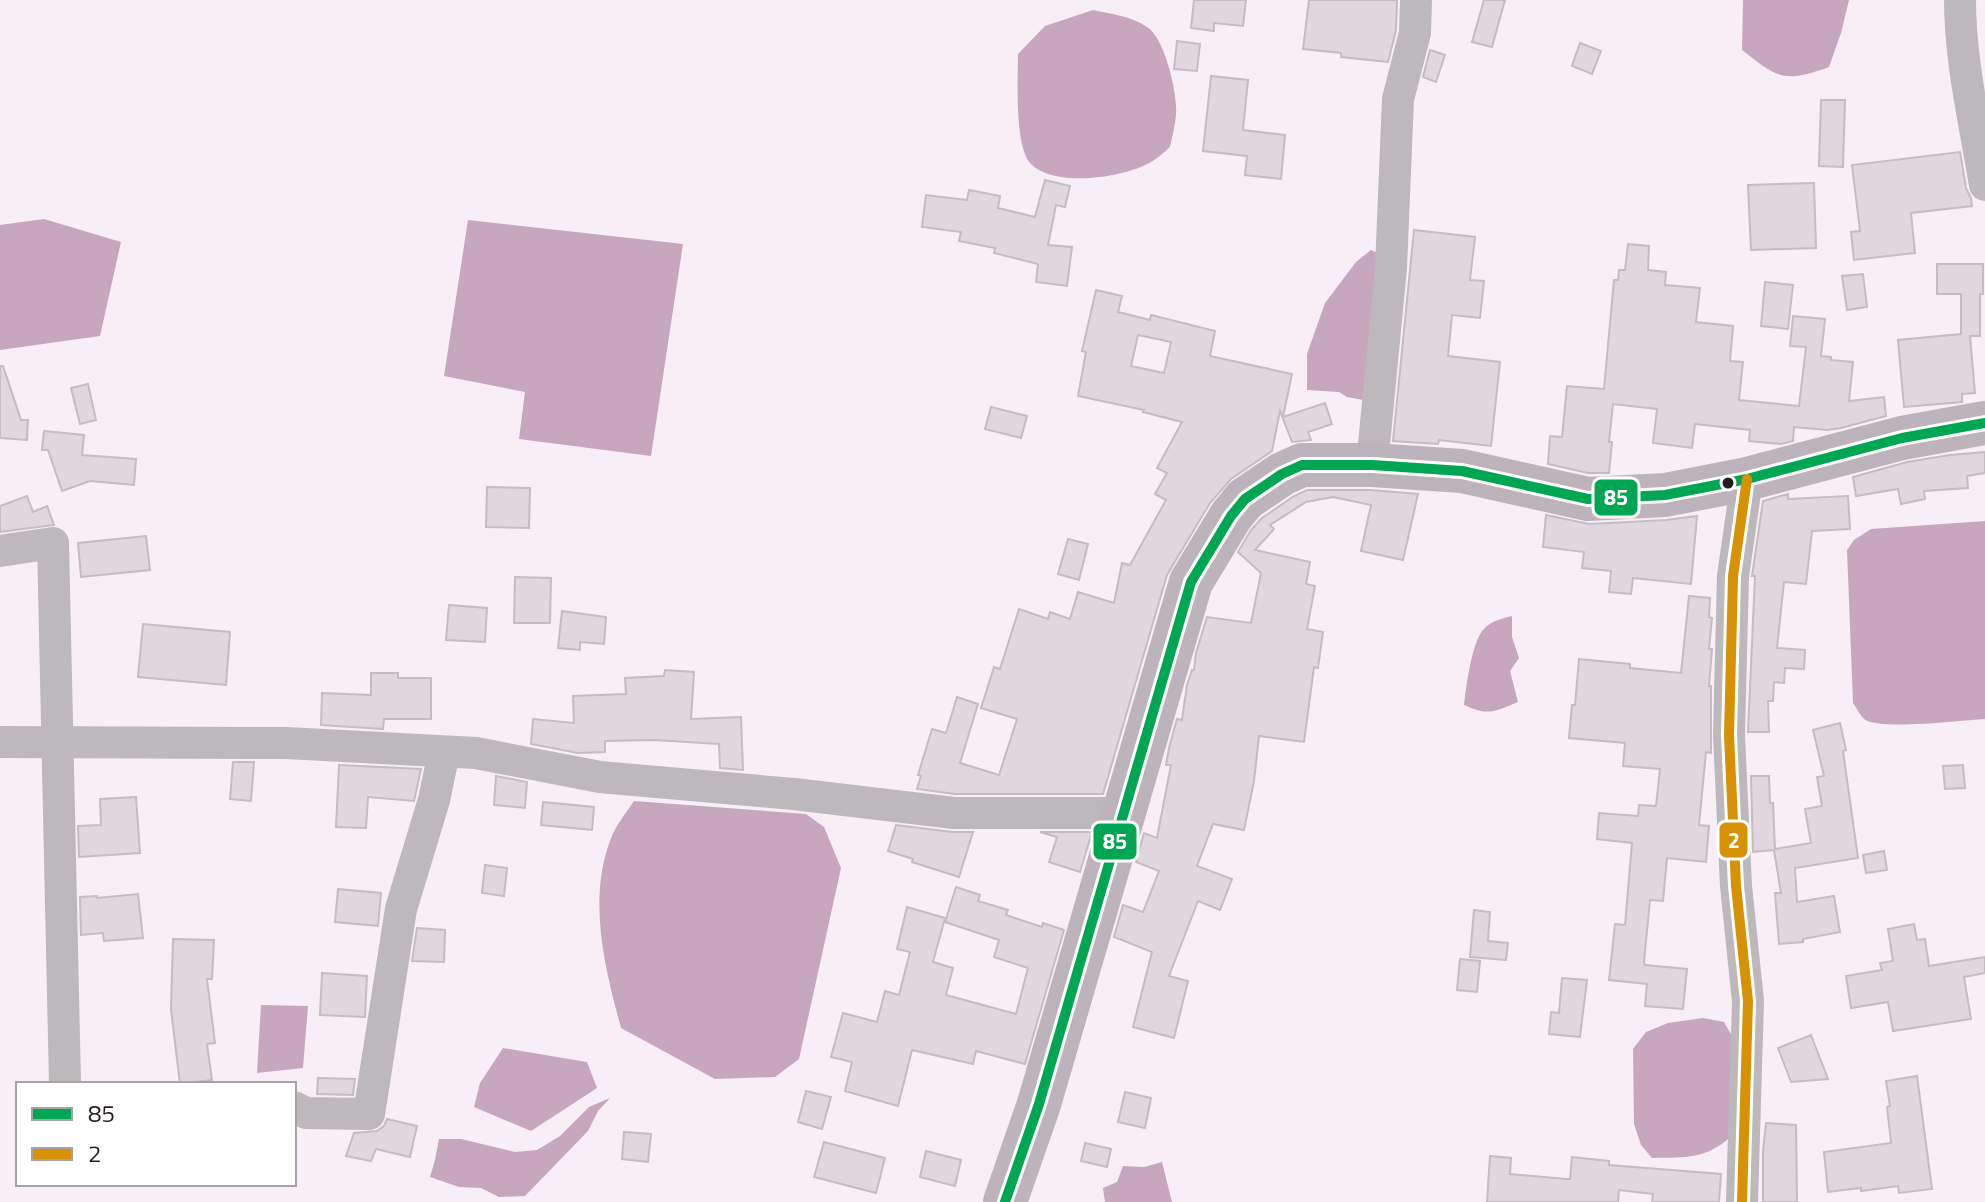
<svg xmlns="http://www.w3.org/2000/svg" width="1985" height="1202" font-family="'Titillium Web',sans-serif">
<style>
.water{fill:#c6a7be}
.building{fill:#e0d7de;stroke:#c5bcc2;stroke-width:2;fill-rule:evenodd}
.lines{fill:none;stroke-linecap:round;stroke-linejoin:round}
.minor{stroke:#bcb8bb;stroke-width:32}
.highway{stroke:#bcb4ba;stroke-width:44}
.bus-1-casing{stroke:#fff;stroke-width:16}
.bus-2-casing{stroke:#fff;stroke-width:16}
.bus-1{stroke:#00a651;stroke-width:10}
.bus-2{stroke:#d79105;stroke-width:10}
.bus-dot{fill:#241c22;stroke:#fff;stroke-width:3}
.line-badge{stroke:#fff;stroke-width:3}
.badge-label{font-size:22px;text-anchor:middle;font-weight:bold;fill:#fff}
</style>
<rect width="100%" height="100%" fill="#f8eef5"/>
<g class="water">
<path d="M1743 0H1849L1841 33 1829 67C1784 83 1779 79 1742 50Z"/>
<path d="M1093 10C1111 14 1131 16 1147 27 1165 38 1178 95 1176 115 1175 126 1172 137 1170 147 1164 152 1158 158 1151 162 1124 178 1054 188 1031 164 1014 147 1018 78 1018 54L1045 26Z"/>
<polygon points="44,219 121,242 100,336 0,350 0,225"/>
<polygon points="468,220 683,244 651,456 519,439 525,392 444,376"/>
<polygon points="1371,250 1381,255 1374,402 1347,397 1339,392 1307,390 1307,354 1325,303 1356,262"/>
<path d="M1985 521V719C1962 720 1879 731 1864 719 1860 715 1856 707 1853 703L1847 550 1854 540 1871 529Z"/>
<path d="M1512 616V637L1519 658 1510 671 1518 702C1494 712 1488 716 1464 705 1466 687 1472 642 1483 630 1490 621 1501 619 1512 616Z"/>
<path d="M634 801 806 814 824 827 841 868 799 1059 775 1077 715 1079 621 1028C605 968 587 900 611 838 616 825 626 813 634 801Z"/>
<polygon points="261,1005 308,1006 303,1068 257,1073"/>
<path d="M1703 1018 1724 1022 1732 1036 1733 1135C1705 1160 1687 1157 1652 1158L1641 1145 1634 1124 1633 1049 1646 1032 1668 1023Z"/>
<polygon points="503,1048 587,1062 597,1088 531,1131 474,1107 480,1083"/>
<polygon points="610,1098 598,1111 588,1131 525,1196 499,1197 481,1188 459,1187 430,1177 435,1160 439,1139 461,1139 515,1152 537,1150 560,1136 589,1107"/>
<polygon points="1162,1162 1172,1202 1105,1202 1103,1188 1117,1182 1123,1166 1144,1167"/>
</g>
<g class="building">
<polygon points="1194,0 1246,0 1243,26 1214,23 1214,31 1191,28"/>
<polygon points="1309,0 1397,0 1396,30 1388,62 1341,57 1341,53 1303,49"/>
<polygon points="1484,0 1505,0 1492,47 1472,42"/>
<polygon points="1177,41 1200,44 1197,71 1174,69"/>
<polygon points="1580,43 1601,51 1592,74 1572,66"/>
<polygon points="1430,50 1445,55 1436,82 1423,77"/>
<polygon points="1211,76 1248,80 1243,130 1285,135 1281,179 1245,175 1247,156 1203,151"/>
<polygon points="1821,100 1845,100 1843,167 1819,166"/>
<polygon points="1960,152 1966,188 1971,198 1972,206 1911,213 1915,253 1854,260 1851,232 1860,231 1852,165"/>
<polygon points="1045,180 1070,186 1065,207 1056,205 1048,245 1072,247 1067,286 1036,282 1038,264 994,253 995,248 959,241 961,232 922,227 926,195 967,200 969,190 1000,196 998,208 1035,217"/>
<polygon points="1814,183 1816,248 1751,250 1748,185"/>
<polygon points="1414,230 1475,237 1470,280 1484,281 1480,318 1452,315 1448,356 1500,362 1491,446 1439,440 1438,444 1393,441"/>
<polygon points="1628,244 1649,246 1648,270 1666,272 1665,285 1700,288 1696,322 1733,326 1730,361 1743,362 1739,400 1799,406 1806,347 1790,346 1793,316 1825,319 1821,356 1831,357 1831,360 1853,362 1849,401 1884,397 1886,416 1841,428 1827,430 1794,427 1793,441 1781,444 1749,441 1750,430 1695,424 1692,448 1653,443 1657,409 1613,404 1609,442 1612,442 1609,473 1588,473 1548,464 1550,436 1562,437 1567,386 1604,389 1614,280 1618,280 1619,270 1625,270"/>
<polygon points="1937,264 1983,264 1983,294 1980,294 1980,336 1970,336 1975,393 1962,394 1962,402 1904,407 1898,340 1961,334 1961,294 1937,294"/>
<polygon points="1863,274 1867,307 1847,310 1842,276"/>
<polygon points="1765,282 1793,285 1788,329 1761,326"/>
<path d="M1096 290 1122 296 1118 312 1150 320 1151 315 1215 331 1210 356 1292 374 1283 417 1325 403 1332 424 1308 432 1311 440 1292 442 1280 411 1272 451 1231 479 1210 503 1167 575 1103 794H955L917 789 921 776 918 775 932 729 946 733 957 697 978 704 960 763 999 775 1017 719 981 708 994 667 1000 669 1019 609 1048 619 1050 612 1070 619 1078 592 1114 603 1122 563 1130 565 1166 500 1155 494 1167 473 1157 468 1182 422 1143 412 1144 410 1078 396 1086 352 1082 351ZM1138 335 1171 342 1164 373 1131 366Z"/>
<polygon points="0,366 3,366 21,420 28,420 27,440 0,438"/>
<polygon points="88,384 96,420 80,424 71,388"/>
<polygon points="991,407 1027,416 1021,438 985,429"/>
<polygon points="44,431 84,435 82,455 136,459 134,485 90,481 62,491 48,450 42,450"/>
<polygon points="1985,452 1985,473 1967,476 1968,488 1924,491 1925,499 1901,504 1898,489 1856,496 1853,477 1907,462 1950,455"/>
<polygon points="487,487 530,488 529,528 486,527"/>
<polygon points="1307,490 1371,490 1418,494 1403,560 1361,551 1371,505 1333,497 1306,502 1270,525 1274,529 1255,550 1310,562 1306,584 1315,586 1307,629 1323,632 1318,668 1314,667 1304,742 1259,736 1254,781 1244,830 1213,824 1197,866 1232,879 1220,910 1198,901 1169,976 1188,981 1174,1038 1133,1027 1152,952 1114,937 1123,905 1143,912 1159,871 1136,862 1144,833 1157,838 1171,765 1166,765 1169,748 1177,719 1182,720 1187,685 1192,670 1194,670 1196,653 1207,617 1251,623 1261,573 1238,552 1251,530 1262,518 1294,496"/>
<polygon points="1788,494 1788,499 1848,496 1850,529 1812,531 1806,584 1784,582 1777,648 1805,650 1804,669 1785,668 1784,683 1774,682 1773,701 1768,701 1769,732 1748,732 1755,576 1752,576 1763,501"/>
<polygon points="27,496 33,512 47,506 54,525 0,532 0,506"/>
<polygon points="1546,515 1589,524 1666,520 1697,516 1691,584 1633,578 1631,594 1609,592 1611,571 1582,568 1584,552 1543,547"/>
<polygon points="146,536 150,570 81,577 78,543"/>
<polygon points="1068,539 1088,544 1079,580 1058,574"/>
<polygon points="515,577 551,578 550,623 514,623"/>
<polygon points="1689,596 1710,598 1709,617 1712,618 1709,649 1712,649 1709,686 1711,686 1711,753 1706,752 1699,825 1709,826 1706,862 1667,858 1663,901 1650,900 1644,962 1645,965 1687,969 1683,1009 1645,1006 1647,984 1609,980 1615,924 1625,925 1632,843 1597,839 1599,813 1638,816 1639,805 1656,806 1660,769 1623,766 1625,743 1569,738 1572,705 1575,705 1579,659 1630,664 1630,668 1681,673"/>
<polygon points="449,605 487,608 485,642 446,640"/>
<polygon points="562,611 606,617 604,644 580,642 580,650 558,648"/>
<polygon points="143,624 230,632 226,685 138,677"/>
<polygon points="665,670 694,672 691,719 741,717 743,770 720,768 719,744 654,740 605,741 605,752 578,753 531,744 533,719 574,723 573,696 626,694 625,678 664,676"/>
<polygon points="371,673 398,673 398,678 431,678 431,719 384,719 383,729 321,725 322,693 371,695"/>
<polygon points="1840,723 1846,750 1843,751 1858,858 1795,868 1797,902 1834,896 1840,932 1803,939 1803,942 1779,944 1775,893 1781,893 1774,850 1753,852 1751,776 1769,776 1770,803 1773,803 1775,849 1811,843 1805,809 1822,806 1817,777 1824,776 1813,730"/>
<polygon points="233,762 254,762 251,801 230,799"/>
<polygon points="339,765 421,769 414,801 368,797 366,828 336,827"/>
<polygon points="1963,765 1965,788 1945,789 1943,766"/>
<polygon points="496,776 527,782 525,808 494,805"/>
<polygon points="136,797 140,853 79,857 78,826 101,825 100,799"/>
<polygon points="543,802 594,807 592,830 541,825"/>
<polygon points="896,825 952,832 973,832 959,877 912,862 913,859 888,851"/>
<polygon points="1040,832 1092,832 1080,872 1049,862 1057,837"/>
<polygon points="1884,851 1887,870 1866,873 1863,855"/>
<polygon points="485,865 507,868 504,896 482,893"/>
<polygon points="956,887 980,895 978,901 1008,910 1006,915 1042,927 1043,923 1064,930 1025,1064 976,1051 973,1064 912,1050 898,1106 845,1091 852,1062 831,1057 843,1013 877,1022 885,991 899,995 910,952 897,949 907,907 945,918 933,962 953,968 946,995 1016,1014 1028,968 994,957 999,940 945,922"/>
<polygon points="338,889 381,893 378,926 335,922"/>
<polygon points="138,894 143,938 104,941 103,933 81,935 80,897 97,896 97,898"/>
<polygon points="1474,910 1490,912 1488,941 1508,943 1506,960 1470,957"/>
<polygon points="1914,924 1917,940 1925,939 1929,966 1985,957 1985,973 1964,977 1971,1019 1893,1031 1888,1002 1851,1008 1846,976 1882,970 1880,963 1893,961 1888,929"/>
<polygon points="417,928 445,930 444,962 412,961"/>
<polygon points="173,939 214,940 212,979 207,979 215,1043 207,1044 212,1080 180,1084 171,1009"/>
<polygon points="1460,959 1480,961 1477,992 1457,990"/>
<polygon points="322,973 367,976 365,1017 320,1015"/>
<polygon points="1562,978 1587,980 1580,1037 1549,1034 1551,1012 1559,1013"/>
<polygon points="1811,1035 1828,1079 1791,1082 1778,1048"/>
<polygon points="1917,1076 1932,1189 1899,1193 1898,1186 1861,1191 1861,1188 1828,1192 1824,1152 1891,1143 1887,1107 1890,1106 1886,1081"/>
<polygon points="318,1078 355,1079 353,1095 317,1094"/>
<polygon points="806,1091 831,1097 822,1129 798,1122"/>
<polygon points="1125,1092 1151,1098 1145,1128 1118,1122"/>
<polygon points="387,1119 417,1126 410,1157 376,1149 371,1161 346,1156 354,1133 377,1131 384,1126"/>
<polygon points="1766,1123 1796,1125 1797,1202 1763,1202 1763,1152"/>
<polygon points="624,1132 651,1134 648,1162 622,1159"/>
<polygon points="824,1142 885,1158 876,1193 814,1177"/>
<polygon points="1085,1143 1111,1149 1107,1167 1081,1161"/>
<polygon points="926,1151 961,1160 955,1186 920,1177"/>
<polygon points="1490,1156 1511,1158 1510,1174 1566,1179 1570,1179 1572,1157 1609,1161 1609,1165 1721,1174 1719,1202 1652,1202 1653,1194 1619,1190 1618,1202 1487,1202"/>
</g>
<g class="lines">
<g class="minor">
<path d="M1960 0C1960 61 1975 124 1985 185"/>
<polyline points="1372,465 1391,268 1398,99 1415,33 1416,0"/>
<polyline points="0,551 53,543 65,1084"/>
<polyline points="0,742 286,743 476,753 600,777 794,794 954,813 1124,813"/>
<polyline points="294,1107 306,1113 369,1114 401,909 434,800 444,752"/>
<polyline points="1742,1202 1748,1001 1736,886 1729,735 1733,576 1747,479"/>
</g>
<polyline class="highway" points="1005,1202 1039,1104 1191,582 1231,516 1245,499 1282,474 1302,465 1372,465 1462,471 1588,499 1665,495 1747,479 1902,438 1985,423"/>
<defs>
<polyline id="bus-1" points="1005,1202 1039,1104 1191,582 1231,516 1245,499 1282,474 1302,465 1372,465 1462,471 1588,499 1665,495 1747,479 1902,438 1985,423"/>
<polyline id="bus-2" points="1742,1202 1748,1001 1736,886 1729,735 1733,576 1747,479"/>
</defs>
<use href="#bus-1" class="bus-1-casing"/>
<use href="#bus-2" class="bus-2-casing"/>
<use href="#bus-1" class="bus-1"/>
<use href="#bus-2" class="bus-2"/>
</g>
<circle class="bus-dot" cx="1728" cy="483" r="7"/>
<g class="line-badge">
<rect x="1593" y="478" width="46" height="39" rx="8" fill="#00a651"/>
<rect x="1718" y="821" width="31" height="38" rx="8" fill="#d79105"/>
<rect x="1092" y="822" width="46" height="39" rx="8" fill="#00a651"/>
</g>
<g class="badge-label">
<text x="1616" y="505">85</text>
<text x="1734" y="848">2</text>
<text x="1115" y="849">85</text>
</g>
<rect x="16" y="1082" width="280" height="104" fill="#ffffff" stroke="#a7a4a7" stroke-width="2"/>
<rect x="32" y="1108" width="40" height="12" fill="#00a651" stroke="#a7a4a7" stroke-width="2"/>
<text x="88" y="1122" font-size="24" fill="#241c22">85</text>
<rect x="32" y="1148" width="40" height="12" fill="#d79105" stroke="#a7a4a7" stroke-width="2"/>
<text x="88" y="1162" font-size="24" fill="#241c22">2</text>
</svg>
